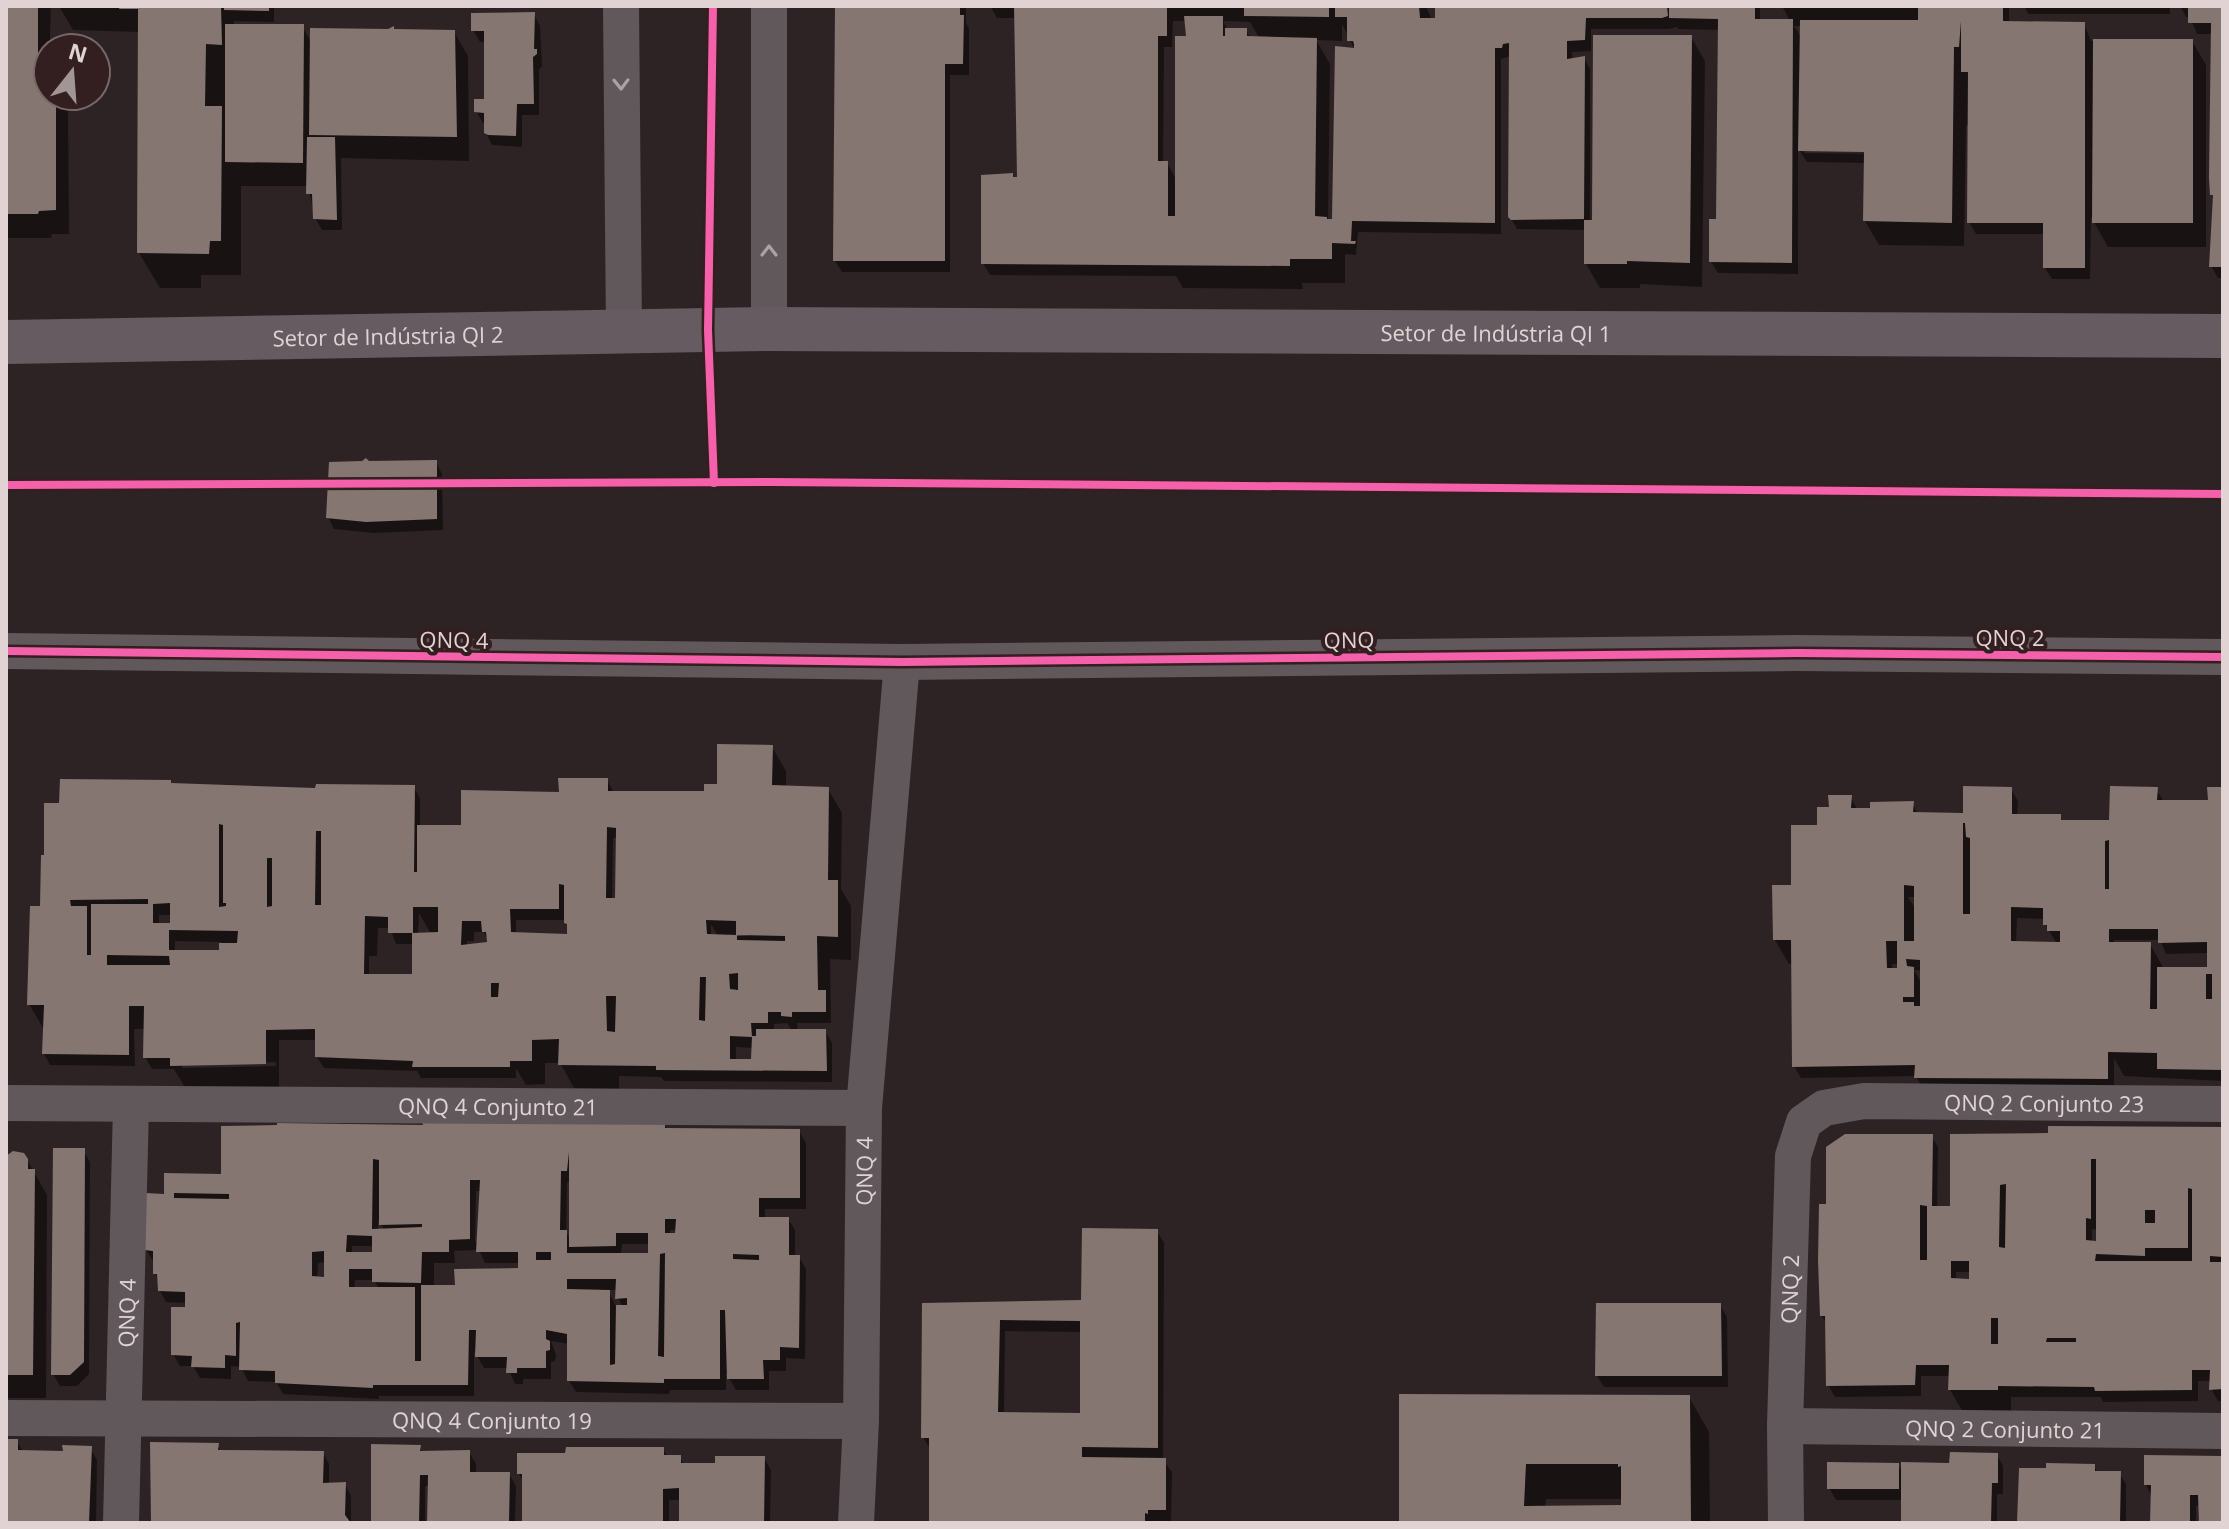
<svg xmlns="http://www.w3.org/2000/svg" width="2229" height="1529" font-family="'Open Sans',sans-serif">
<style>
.shadow{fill:#0007;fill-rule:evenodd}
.building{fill:#867671;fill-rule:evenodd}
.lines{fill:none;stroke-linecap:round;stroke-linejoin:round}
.street{stroke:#60585b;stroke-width:36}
.secondary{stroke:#655b60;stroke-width:44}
.cycleway-casing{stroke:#331e20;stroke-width:13}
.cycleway{stroke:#f560ab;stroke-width:8}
.oneway{stroke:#ada1a4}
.labels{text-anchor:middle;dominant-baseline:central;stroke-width:8;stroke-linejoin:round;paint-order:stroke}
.street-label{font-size:22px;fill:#e1d2d4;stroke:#331e20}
</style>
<rect width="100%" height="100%" fill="#2e2324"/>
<g class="shadow">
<polygon points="6,6 51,6 48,96 62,96 68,107 69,234 52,234 51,238 6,238"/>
<polygon points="59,6 274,6 274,22 234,21 234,26 302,26 311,42 394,31 454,32 468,56 469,161 341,158 342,230 322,230 315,218 308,186 241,186 241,275 201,275 201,288 160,288 139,253 140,32 73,30"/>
<polygon points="837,6 966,6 966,23 969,28 969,75 950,75 950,272 842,272 835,261"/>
<path d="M990 6H1426L1432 20H1437V6H1426H1760V21H1790L1782 6H2009V24H2084L2091 41H2192L2206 65V247H2108L2091 217 2090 279H2052L2045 268V234H1976L1969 222 1970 125H1966L1964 246 1879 245 1865 221 1866 163 1807 162 1798 148V274L1718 273 1711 262 1718 221 1720 30 1678 29 1677 27 1669 29H1591V51L1572 52V60L1584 58 1590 69V222H1594L1691 37 1705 61 1702 287 1640 284V288H1600L1586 264V230L1517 229 1510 217 1511 56 1501 59V234L1358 232 1356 255 1345 254V283H1302L1303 289 1183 288 1176 276 990 275 983 263 1014 179 1019 180 1016 18H997ZM1173 21H1187L1188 36 1177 181 1167 163H1163L1164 47H1172ZM1223 21 1250 22 1260 39H1251L1246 30H1228ZM1342 24 1355 50 1334 222 1328 221 1330 64 1316 40 1342 41ZM1794 26H1802V38ZM1804 149 1874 150V154L1804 153Z"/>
<polygon points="2024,6 2170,6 2170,14 2028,14"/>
<polygon points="2180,6 2223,6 2223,278 2218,278 2211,266 2211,226 2214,226 2215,199 2212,194 2213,34 2197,34 2190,17 2186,17"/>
<polygon points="534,14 540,26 542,66 539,69 539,115 522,115 522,147 492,145 486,133 486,124 483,123 476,111 486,101 486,42 480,42 473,30"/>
<polygon points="436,462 442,474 443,530 374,533 334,529 328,517"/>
<path d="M772 747 786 771V788L828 789 842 813 841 889 851 906V960L830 959 831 1023H797L798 1031H825L832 1043V1082L664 1081 661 1077 619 1076V1089L574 1088 560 1063H545V1084L526 1085 516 1068V1078H421L417 1071 324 1068 317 1057V1040H279V1087L186 1089 174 1069H152L145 1057 146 1029H134L135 1066 50 1065 44 1054 43 1028 29 1004 46 857 61 805 171 785 314 790 413 786 420 798V827H463L607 780 614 793H703L719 787ZM613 838H618L617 900H612ZM419 913 431 934 418 935ZM159 915H172V925H159ZM516 920H566L569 935 516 934ZM711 924 718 936H711ZM378 928H390L396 944H414V976H369V956H377ZM474 932H484L489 944 467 946V941H474ZM175 941 221 942V952H175ZM787 1023 792 1031H774V1024ZM736 1047 753 1048V1061H736ZM276 1062V1066L182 1068V1064Z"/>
<path d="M2011 789 2018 801 2017 816H2060L2063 822H2111L2156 789 2164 802H2210L2223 789V1081L2124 1076 2114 1058V1090L1923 1089 1916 1076 1801 1078 1794 1066 1793 964H1789L1775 940 1793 887 1819 827 1831 809 1850 797 1858 810 1912 803 1918 814 1965 815ZM1908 897H1916V910ZM2017 918 2045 919V924L2057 944 2016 943ZM2114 940H2160L2166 954 2209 953V969H2164L2150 944H2114ZM1892 964H1899V970H1892ZM1914 970 1922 971V985L1917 975Z"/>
<path d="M664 1124 668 1130 799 1131 806 1143V1209H765V1219H788L795 1230V1257H799L806 1269 805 1359 786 1358V1371H769V1390H736L726 1373V1390H670L669 1394 576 1392 569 1381V1344L551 1341 556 1355 555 1361 551 1362V1379H523V1384H515L508 1368H484L474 1351V1396H379V1399L283 1394 276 1382 248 1381 241 1367 231 1366V1379L200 1378 193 1366H180L173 1354 187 1303 166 1302 160 1291 153 1261 146 1250 166 1196 223 1176 425 1127ZM567 1182H571V1241L566 1232ZM476 1191H481L479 1243 475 1242ZM378 1220 385 1231H378ZM670 1230H677V1235H670ZM622 1244H650V1255H621ZM352 1246H374V1259L352 1254ZM479 1250 485 1263H520V1270L457 1287H434V1263H455L454 1251ZM326 1262V1279H317L318 1263ZM355 1280H374L379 1289H354ZM608 1290H618V1298L623 1307H616Z"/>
<path d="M2223 1129V1401H2218L2211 1389 2212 1381H2198V1401L2103 1402 2101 1397H2011V1414H1964L1950 1390 1951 1376H1921V1396L1835 1397 1828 1385 1827 1325 1822 1316 1828 1206 1931 1136 1938 1147 1937 1208H1952V1136ZM2092 1229 2098 1230V1243L2092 1242ZM1956 1272H1971V1281L1956 1280Z"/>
<polygon points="83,1150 90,1162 89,1374 77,1386 60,1386 53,1374"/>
<polygon points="6,1160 27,1160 47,1195 46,1398 6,1398"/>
<path d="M1157 1231 1164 1243 1163 1460 1172 1472 1171 1521 931 1523 930 1449 923 1437 924 1305 1083 1302ZM1005 1331 1082 1332V1415L1004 1414Z"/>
<polygon points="1720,1305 1727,1317 1728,1387 1604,1387 1597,1376"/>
<path d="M1401 1396 1689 1397 1709 1432 1710 1523H1401ZM1546 1499H1623V1507H1545Z"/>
<polygon points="6,1441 17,1441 23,1452 65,1453 90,1448 97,1460 96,1523 6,1523"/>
<polygon points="217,1445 221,1452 323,1453 329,1464 329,1485 345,1484 351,1496 351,1523 153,1523"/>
<polygon points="419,1447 423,1453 469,1452 476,1464 476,1474 509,1474 516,1486 515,1523 429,1523 430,1486 425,1486 425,1523 373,1523"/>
<polygon points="663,1449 668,1457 680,1457 684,1465 717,1465 764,1458 771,1470 770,1523 681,1523 681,1500 669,1500 669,1523 524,1523 524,1483 519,1474"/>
<polygon points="1997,1455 2003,1466 2003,1494 1997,1494 1997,1523 1903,1523 1903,1500 1836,1500 1829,1488 1898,1465 1903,1473"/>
<polygon points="2223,1459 2223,1523 2201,1523 2200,1506 2196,1506 2196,1523 2152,1523 2152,1497 2146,1485"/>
<polygon points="2094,1466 2098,1473 2119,1473 2126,1484 2126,1523 2019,1523"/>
</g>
<g class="building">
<polygon points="6,6 38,6 38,82 48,81 48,96 56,96 56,210 39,211 38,214 6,214"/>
<polygon points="120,6 221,6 222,45 206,44 205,106 222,106 221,241 210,241 209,254 137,253 138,9 119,9"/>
<polygon points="224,6 269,6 269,11 224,10"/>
<polygon points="835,6 960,6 960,15 964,15 963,64 945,64 945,261 833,261"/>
<polygon points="1014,6 1167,6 1167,36 1158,36 1158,161 1168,161 1168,216 1175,216 1175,36 1186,36 1184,16 1223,16 1223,36 1225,36 1225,28 1247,28 1247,36 1317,38 1315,216 1327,217 1327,219 1332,219 1335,46 1354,48 1354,44 1353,41 1347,41 1347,17 1335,17 1335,6 1419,6 1420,18 1435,18 1435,6 1667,6 1668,16 1662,18 1586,18 1585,40 1567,41 1567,59 1585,56 1584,219 1511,220 1508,217 1509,43 1503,44 1502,48 1495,48 1495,223 1352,221 1351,241 1356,241 1355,244 1332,243 1332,259 1290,259 1290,266 981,264 981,175 1013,173 1013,177 1017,177"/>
<polygon points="1244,6 1329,6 1329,17 1244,16"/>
<polygon points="1669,6 1755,6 1755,19 1793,19 1792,263 1709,262 1709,219 1716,219 1718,19 1669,18"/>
<polygon points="1918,6 2003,6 2003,21 2085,22 2085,268 2043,268 2043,223 1967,223 1968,72 1961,72 1961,21 1959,47 1954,47 1952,223 1863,221 1864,152 1798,151 1800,20 1918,20"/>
<polygon points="2188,6 2223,6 2223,267 2209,267 2213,195 2210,195 2209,178 2211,23 2188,23"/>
<polygon points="535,12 534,49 537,49 537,54 533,57 534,104 517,104 516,136 488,135 484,133 484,113 474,112 474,99 484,99 484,31 471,31 471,13"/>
<polygon points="225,24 304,24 303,163 225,162"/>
<polygon points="394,26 394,29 455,30 457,137 309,135 310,28 388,29"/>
<polygon points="1593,35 1692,35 1690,263 1627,261 1627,264 1584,264 1584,220 1592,220"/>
<polygon points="2093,39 2193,39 2193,223 2092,223"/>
<polygon points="307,137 335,137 337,220 313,219 312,194 306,194"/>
<polygon points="366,458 369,461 437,460 437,519 366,522 326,518 329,462 362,461"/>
<path d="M717 744 773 745 772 785 829 787 828 880H838V937L817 936 818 990H826V1012H792V1017L781 1016V1012H768V1023H751L752 1037 730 1036V1059H751L752 1036H756V1029H826L827 1071 656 1070V1066L558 1065 559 1039 532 1040V1061H510V1067H412L413 1061 315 1057V1029L266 1030V1064L170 1066V1058H143L144 1006H129V1055L42 1054 44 1005H27L30 906H40L41 855H44V803H59L60 779 171 780V783L315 788 316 784 415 785 414 872H417V825H461V790L559 792 558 778H608V791H704V784H717ZM219 824 223 825V903H226V906L219 907ZM607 827 616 828 615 898H606ZM316 831H321V905H315ZM267 858H272V906L267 907ZM559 884 564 885V923L567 924V934L511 932 510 909H559ZM148 899V904H91V955H87V906H71L70 900ZM170 903V923H153V904ZM413 907H438V932L412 933V974H364L365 916 388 917V933H413ZM706 920 736 921V935L785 936V941L737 940V935L707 934ZM462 921H481L482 932H486L487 942 461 945ZM169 930 238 931 237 943H219V950H169ZM107 955 169 956 170 965H107ZM738 973V990L730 989 729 974ZM700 977H706L705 1021 699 1020ZM491 983H499L498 997H491ZM606 996H616L615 1032 607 1031Z"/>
<path d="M1963 786 2012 787V814H2061V820H2109L2110 786 2158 787 2157 800H2208L2207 787H2223V1070L2157 1069V1053L2108 1052V1079L1914 1078 1915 1065 1792 1067 1791 940H1773L1772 885H1791V825H1817V807H1829L1828 795H1852L1851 808H1870V802L1914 801 1913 812 1963 813ZM1963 823H1965L1966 837 1970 838V914H1963ZM2109 840V889H2105V841ZM1904 885 1914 886V941H1904ZM2011 907 2043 908V925H2047V931H2060V942L2011 941ZM2109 929H2158V943L2207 942V967H2157V1009H2150L2151 942H2109ZM1886 941H1897V968H1887ZM1906 959 1920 960V1006H1914V1002H1903V997H1914V967L1907 966ZM2206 974H2212V999H2206Z"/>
<path d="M422 1121 665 1122V1128L800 1129V1198H759V1217H789V1255H800L799 1348 780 1347V1360H763L764 1379H727L725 1310H720V1379H664V1383L567 1381V1334L546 1330V1339L550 1341V1350L546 1351V1368H517V1373H506L507 1357H475L476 1330H469L468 1385H373V1388L275 1383V1371L239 1370 240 1322 236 1323V1356L225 1355V1368L191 1367 192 1356 171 1355V1307H185V1292L158 1291 157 1274H153V1251L144 1250 145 1193 164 1194V1173L221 1174V1126L277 1125V1123L423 1125ZM569 1152V1247L616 1246V1233H648V1253H567V1230H560L561 1171H567ZM373 1159 379 1160V1225L422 1224V1227L372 1229ZM470 1180H480L476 1252H518V1268L454 1269 455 1285H421V1361H415V1287H349V1269H372V1282L421 1283 422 1252H449V1240L470 1239ZM174 1193 229 1194V1199L174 1198ZM665 1219H676L675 1233H665ZM347 1235 372 1236V1252H346ZM324 1251V1277L312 1276V1252ZM536 1252H551V1260H536ZM665 1253 664 1357 658 1356 660 1254ZM733 1254 759 1255V1260L733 1259ZM567 1279H616L615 1299 627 1298V1305H616L615 1364 610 1365V1290L567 1289Z"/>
<path d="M2048 1126 2223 1127V1257L2210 1256V1262H2223V1389L2209 1390 2210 1370H2192V1390L2095 1391 2094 1387 1998 1386V1390H1948L1949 1365H1916L1915 1385 1826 1386 1825 1316H1820L1818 1260 1819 1204H1826V1147L1845 1134H1933L1932 1206H1950V1134L2048 1133ZM2091 1159H2096V1241L2086 1240V1218L2091 1219ZM2006 1184 2005 1248 1999 1247 2000 1185ZM2188 1188 2192 1189V1261H2095L2096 1254 2145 1256V1248H2188ZM1920 1205 1927 1206V1260H1920ZM2145 1210H2155V1223H2145ZM1951 1261H1969V1279L1951 1278ZM1991 1318H1998V1344H1991ZM2047 1338H2076V1342H2046Z"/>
<polygon points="53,1148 85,1148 84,1362 70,1375 51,1375"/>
<polygon points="13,1151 24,1153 28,1159 28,1169 35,1169 33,1375 6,1375 6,1156"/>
<path d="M1082 1228 1158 1229V1448L1082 1447V1457L1166 1458V1510H1148V1514L1145 1513V1523H929V1438H921L922 1303 1081 1300ZM1000 1320 1080 1321V1413L998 1412Z"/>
<polygon points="1596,1303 1721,1303 1722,1376 1595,1376"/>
<path d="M1399 1394 1690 1395 1691 1523H1399ZM1526 1464H1618V1467L1621 1466V1505L1524 1506Z"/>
<polygon points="6,1439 18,1439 18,1450 63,1451 62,1445 92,1446 89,1523 6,1523"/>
<polygon points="150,1442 219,1443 218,1450 324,1451 323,1483 346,1482 345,1515 351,1523 151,1523"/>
<polygon points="371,1444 421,1445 420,1451 470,1450 470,1472 510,1472 509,1523 427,1523 428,1475 420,1475 419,1523 371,1523"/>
<polygon points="566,1447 664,1447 664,1455 681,1455 681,1463 715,1463 715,1456 765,1456 764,1523 679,1523 679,1488 663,1489 663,1523 522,1523 522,1474 517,1474 517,1453 565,1453"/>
<polygon points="1950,1452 1998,1453 1998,1483 1992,1483 1991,1523 1901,1523 1901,1462 1949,1463"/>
<polygon points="2144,1455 2223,1456 2223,1523 2199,1523 2198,1495 2190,1495 2190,1523 2150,1523 2151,1485 2144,1485"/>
<polygon points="1827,1462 1899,1463 1899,1489 1827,1489"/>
<polygon points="2046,1463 2095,1464 2095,1471 2121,1471 2120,1523 2017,1523 2019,1468 2046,1468"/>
</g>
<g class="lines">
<g class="street">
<polyline points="621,6 624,331"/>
<polyline points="769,329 769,6"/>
<polyline points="6,651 902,662 1797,653 2223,657"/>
<path id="s1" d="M6 1103 864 1108"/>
<path id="s2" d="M6 1418 861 1421"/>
<path id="s3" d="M1785 1426 2223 1431"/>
<path id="s4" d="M121 1523 131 1105"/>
<path id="s5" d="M856 1523 861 1421 864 1108 902 662"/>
<path id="s6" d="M1786 1523 1785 1426 1793 1156 1804 1122 1824 1108 1864 1101 2223 1104"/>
</g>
<path class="secondary" id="s7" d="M6 342 769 329 2223 336"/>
<defs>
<g id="cycleway">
<polyline points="713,6 708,330 714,483"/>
<polyline points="6,485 772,482 2223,494"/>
<polyline points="6,651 902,662 1797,653 2223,657"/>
</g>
</defs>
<use href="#cycleway" class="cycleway-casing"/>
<use href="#cycleway" class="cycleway"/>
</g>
<defs><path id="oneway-chevron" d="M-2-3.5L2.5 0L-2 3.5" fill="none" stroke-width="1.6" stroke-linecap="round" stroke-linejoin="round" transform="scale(2)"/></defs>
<g class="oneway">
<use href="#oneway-chevron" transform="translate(621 84) rotate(89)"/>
<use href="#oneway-chevron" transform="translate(769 251) rotate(-90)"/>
</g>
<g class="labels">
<g class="street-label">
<text stroke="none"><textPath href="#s7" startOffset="1490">Setor de Indústria QI 1</textPath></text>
<text stroke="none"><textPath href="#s7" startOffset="382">Setor de Indústria QI 2</textPath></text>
<text x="2010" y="637">QNQ 2</text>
<text transform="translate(454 639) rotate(1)">QNQ 4</text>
<text transform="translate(1349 639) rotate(-1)">QNQ</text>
<text stroke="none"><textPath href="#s6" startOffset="648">QNQ 2 Conjunto 23</textPath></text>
<text stroke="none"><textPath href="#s1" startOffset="492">QNQ 4 Conjunto 21</textPath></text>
<text stroke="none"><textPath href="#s5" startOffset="352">QNQ 4</textPath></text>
<text stroke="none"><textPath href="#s6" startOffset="234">QNQ 2</textPath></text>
<text stroke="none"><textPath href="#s4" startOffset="210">QNQ 4</textPath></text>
<text stroke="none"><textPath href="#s2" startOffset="486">QNQ 4 Conjunto 19</textPath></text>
<text stroke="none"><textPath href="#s3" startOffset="220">QNQ 2 Conjunto 21</textPath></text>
</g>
</g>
<rect width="2229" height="1529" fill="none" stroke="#e1d2d4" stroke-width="16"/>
<g transform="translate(72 72) rotate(17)"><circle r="38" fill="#331e20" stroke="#796668" stroke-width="2"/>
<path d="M0-6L14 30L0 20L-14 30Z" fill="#a29596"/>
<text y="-12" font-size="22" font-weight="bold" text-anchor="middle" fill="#e1d2d4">N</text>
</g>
</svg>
